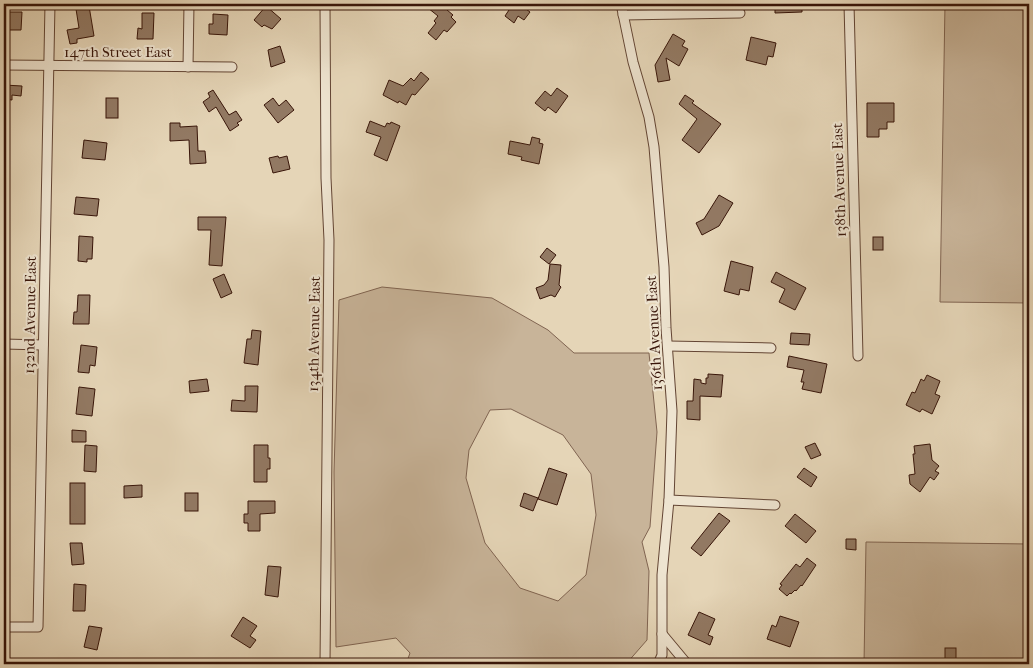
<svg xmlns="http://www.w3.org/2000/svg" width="1033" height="668" font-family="'IM FELL French Canon',serif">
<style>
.green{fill:#c8b499;stroke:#806451;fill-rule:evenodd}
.building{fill:#927963;stroke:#381509}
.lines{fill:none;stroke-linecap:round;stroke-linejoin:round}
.minor-casing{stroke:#634534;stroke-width:11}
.minor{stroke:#eee4d0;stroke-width:9}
.labels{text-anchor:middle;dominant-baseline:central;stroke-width:4;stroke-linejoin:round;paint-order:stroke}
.street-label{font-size:15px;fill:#381509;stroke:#eee4d0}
</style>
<rect width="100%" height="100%" fill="#e5d5b7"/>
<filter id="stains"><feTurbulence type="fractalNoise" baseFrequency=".004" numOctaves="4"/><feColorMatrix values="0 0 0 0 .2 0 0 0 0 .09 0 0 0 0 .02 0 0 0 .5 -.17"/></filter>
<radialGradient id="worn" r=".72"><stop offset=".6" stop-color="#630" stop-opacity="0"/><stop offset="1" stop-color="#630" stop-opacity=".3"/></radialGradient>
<g class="green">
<polygon points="945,4 1029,4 1029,303 940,302"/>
<path d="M382 287 492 298 548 330 574 353H649L657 432 650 527 642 542 649 571 647 640 626 664H406L410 653 396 638 336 647 334 472 339 300ZM511 409 563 435 591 474 596 515 586 575 558 601 520 588 485 543 466 478 469 450 490 410Z"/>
<polygon points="866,542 1029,544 1029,664 864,664"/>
</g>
<g class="building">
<polygon points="423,4 440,4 453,15 451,17 456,22 447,32 444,30 436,40 428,33 436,23 434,21 438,16"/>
<polygon points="513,4 529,4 526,9 530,12 524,20 518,16 514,23 505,16"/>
<polygon points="777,4 799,4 799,5 802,5 802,12 775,13 775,5"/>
<polygon points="89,6 94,36 77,39 77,43 70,44 67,30 79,28 76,9"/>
<polygon points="266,6 281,19 272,29 264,25 262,27 254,20"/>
<polygon points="4,12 22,12 21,30 4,30"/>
<polygon points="142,13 154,13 153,39 137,39 138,28 142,29"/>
<polygon points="213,14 228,15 227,35 209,34 209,24 213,24"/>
<polygon points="673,34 685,41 682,46 688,49 679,66 666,58 670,80 658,82 655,65"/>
<polygon points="751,37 776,43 773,57 768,56 766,65 746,60"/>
<polygon points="280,46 285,62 271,67 268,50"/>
<polygon points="421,72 429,79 415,95 412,94 406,105 399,101 398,103 383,95 389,80 403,86 411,78 414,81"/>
<polygon points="4,85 22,86 21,96 12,95 12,100 4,99"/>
<polygon points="557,88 568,96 556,113 548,107 545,111 535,103 545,91 551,96"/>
<polygon points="213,90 229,115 236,111 242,120 237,123 239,125 230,131 216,107 209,112 203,102 210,97 208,93"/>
<polygon points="685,95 694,101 692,103 721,124 699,153 682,140 697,119 679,104"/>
<rect x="106" y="98" width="12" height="20"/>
<polygon points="273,98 279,106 286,100 294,110 278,123 264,105"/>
<polygon points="867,103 894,103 894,122 887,122 887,129 879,129 879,137 867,137"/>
<polygon points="370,121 385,127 387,123 390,124 391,122 400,126 387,161 374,155 381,137 366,132"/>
<polygon points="170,123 180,123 180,127 197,126 198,151 205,151 206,163 190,164 189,140 170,141"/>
<polygon points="532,137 540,139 539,143 543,144 539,164 521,160 522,157 508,154 510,141 530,145"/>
<polygon points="84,140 107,143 105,160 82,158"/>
<polygon points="278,156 279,158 287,156 290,169 273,173 269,158"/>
<polygon points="719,195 733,203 719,226 702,235 696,223 704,219"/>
<polygon points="76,197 99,199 97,216 74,214"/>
<polygon points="198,217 226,217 222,266 209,265 211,230 198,230"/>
<polygon points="79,236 93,237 92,259 87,259 87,262 78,261"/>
<rect x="873" y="237" width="10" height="13"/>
<polygon points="547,248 556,255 549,264 540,257"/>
<polygon points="731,261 753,267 749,291 740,289 739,295 724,291"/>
<polygon points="550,264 561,265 559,285 561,287 555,297 551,295 540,299 536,288 544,285 548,280"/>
<polygon points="776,272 806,288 795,310 779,302 785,289 771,282"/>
<polygon points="224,274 232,293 221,298 213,279"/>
<polygon points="78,295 90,295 89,324 73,324 74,312 77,312"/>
<polygon points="252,330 261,331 258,365 244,363 247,339 251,339"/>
<polygon points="791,333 810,334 809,345 790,344"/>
<polygon points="81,345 97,347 95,366 90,365 89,373 78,372"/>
<polygon points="789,356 827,364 821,393 802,389 804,382 801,382 804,370 787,367"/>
<polygon points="708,374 723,375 721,397 700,396 700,420 687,419 687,401 693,401 694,379 701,380 701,383 706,384 706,378 708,378"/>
<polygon points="927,375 940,381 935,394 940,396 932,414 922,409 920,412 906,405 912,392 915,393 921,379 924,381"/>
<polygon points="207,379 209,391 190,393 189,381"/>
<polygon points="245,386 258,386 257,412 231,411 232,400 245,401"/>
<polygon points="79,387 95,389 92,416 76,414"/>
<polygon points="72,430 86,431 86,442 72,442"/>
<polygon points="815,443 821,455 811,459 805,447"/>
<polygon points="930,444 932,460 939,466 935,471 939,473 934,480 930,477 920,492 910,484 909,475 915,474 913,454 915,454 914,446"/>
<polygon points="85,445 97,446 96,472 84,471"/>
<polygon points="254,445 268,445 268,458 270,458 270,469 267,469 267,482 254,482"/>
<polygon points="549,468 567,474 557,505 538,499"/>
<polygon points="804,468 817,477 811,487 797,477"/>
<rect x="70" y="483" width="15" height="41"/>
<polygon points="142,485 142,497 124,498 124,486"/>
<rect x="185" y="493" width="13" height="18"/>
<polygon points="524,493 538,498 533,511 520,506"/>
<polygon points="248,501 275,501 275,513 260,514 260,531 248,531 248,523 244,523 244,514 248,514"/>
<polygon points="719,513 730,521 701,556 691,548"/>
<polygon points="795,514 816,531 806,543 785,526"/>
<polygon points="846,539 856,539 856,550 846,549"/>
<polygon points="70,543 82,543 84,564 72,565"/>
<polygon points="807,558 816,565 802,586 801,585 796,591 795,590 791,594 790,593 787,596 779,589 782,585 780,584 796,564 800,567"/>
<polygon points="268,566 281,567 278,597 265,595"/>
<polygon points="74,584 86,585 85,611 73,611"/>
<polygon points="699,612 715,619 708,635 713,637 710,645 688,635"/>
<polygon points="780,616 799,622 790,647 767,639 772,625 776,627"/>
<polygon points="243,617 257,626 250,636 256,640 250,648 231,636"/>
<polygon points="89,626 102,628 97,650 84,647"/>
<rect x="945" y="648" width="11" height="11"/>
</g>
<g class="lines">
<defs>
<g id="minor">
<polyline points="621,4 633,62 649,117 654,147 664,267 666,328 672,411 669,500 662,575 662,655 658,664"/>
<polyline points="849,4 858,356"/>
<polyline points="623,15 740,13"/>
<polyline points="4,65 232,67"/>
<polyline points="188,67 189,4"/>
<polyline points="4,344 43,345"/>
<polyline points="668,346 771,348"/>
<polyline points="669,500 775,505"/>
<polyline points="4,627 38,627 50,4"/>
<polyline points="662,634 687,664"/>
<polyline points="325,664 329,240 326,178 325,4"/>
</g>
</defs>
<use href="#minor" class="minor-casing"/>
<use href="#minor" class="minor"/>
</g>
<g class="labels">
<g class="street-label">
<text x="118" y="52">147th Street East</text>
<text transform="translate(839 180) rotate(-92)">138th Avenue East</text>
<text transform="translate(30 315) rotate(-89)">132nd Avenue East</text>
<text transform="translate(654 333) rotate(-93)">136th Avenue East</text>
<text transform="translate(314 334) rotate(-89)">134th Avenue East</text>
</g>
</g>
<rect width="1033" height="668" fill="none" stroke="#e5d5b7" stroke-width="20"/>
<rect x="5" y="5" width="1023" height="658" fill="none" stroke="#381509" stroke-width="2.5"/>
<rect x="10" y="10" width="1013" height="648" fill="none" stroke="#381509"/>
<rect width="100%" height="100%" filter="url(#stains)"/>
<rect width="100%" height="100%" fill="url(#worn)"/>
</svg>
